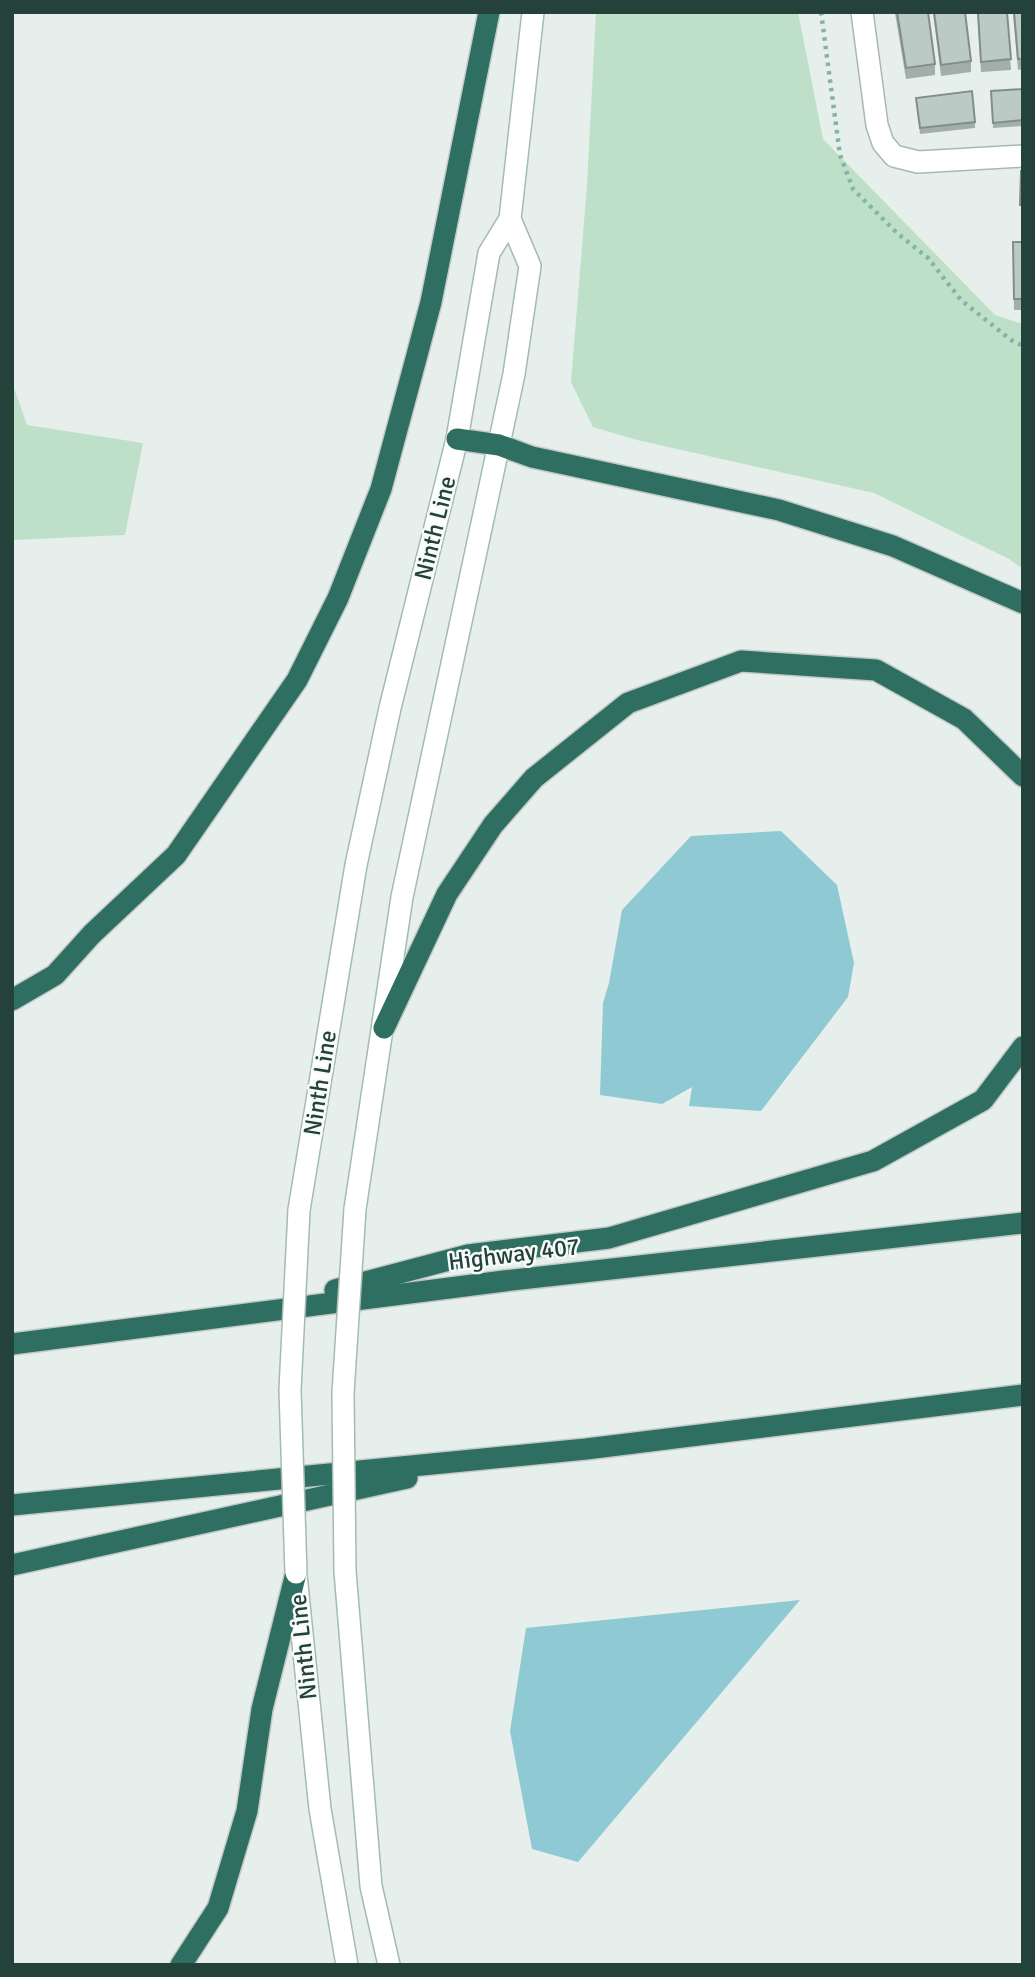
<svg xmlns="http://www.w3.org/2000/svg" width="1035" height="1977" font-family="Signika,sans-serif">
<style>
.green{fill:#bfe0c8}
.water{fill:#8ec9d4}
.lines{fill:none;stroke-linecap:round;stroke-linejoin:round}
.minor-casing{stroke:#a8b8b2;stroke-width:24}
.secondary-casing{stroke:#a4bbb3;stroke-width:24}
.motorway-casing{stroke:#c2cac8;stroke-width:24}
.path{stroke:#86b3a5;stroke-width:4.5;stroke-dasharray:3.5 5;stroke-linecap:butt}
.minor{stroke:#fff;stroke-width:21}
.secondary{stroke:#fff;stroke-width:21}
.motorway{stroke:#2f6f62;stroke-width:21}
.secondary-bridge-casing{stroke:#a4bbb3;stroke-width:24;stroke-linecap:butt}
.secondary-bridge{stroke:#fff;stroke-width:21}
.wall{fill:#a1aea9}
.building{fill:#bbcac4;stroke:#838d89;stroke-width:2}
.labels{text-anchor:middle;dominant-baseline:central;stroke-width:5;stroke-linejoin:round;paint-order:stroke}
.street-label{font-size:24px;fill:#24423a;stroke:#f7fbf9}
</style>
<rect width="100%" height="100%" fill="#e6efeb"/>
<g class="green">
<polygon points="596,12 798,12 823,139 995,315 1023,324 1023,569 1009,559 874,493 637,440 593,427 571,382 587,185"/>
<polygon points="12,382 27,425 143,443 125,535 12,540"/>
</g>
<g class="water">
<polygon points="781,831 837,885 854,963 848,997 761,1111 689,1106 692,1087 662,1104 600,1095 603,1003 609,983 622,910 691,836"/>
<polygon points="800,1600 578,1862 532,1849 510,1731 526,1628"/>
</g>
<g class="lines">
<defs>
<polyline id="minor" points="862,12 877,125 883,143 894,156 918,162 1023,156"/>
<g id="secondary">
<polyline points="355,1209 402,897 514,374 530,266 510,219"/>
<polyline points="299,1210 356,865 390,708 457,439 489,253 510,219 533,12"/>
<polyline points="345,1571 371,1886 389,1965"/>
<polyline points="296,1575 320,1809 347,1965"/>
</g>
<g id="motorway">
<polyline points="457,439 499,445 532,457 779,510 893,546 1023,603"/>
<polyline points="12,1000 55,975 92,934 176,855 297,680 338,598 381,489 417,355 431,302 489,12"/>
<polyline points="384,1028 447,894 493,825 534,778 628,703 741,661 876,670 964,719 1023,776"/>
<polyline points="335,1290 468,1255 609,1238 873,1161 983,1100 1023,1047"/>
<polyline points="12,1344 504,1281 1023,1223"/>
<polyline points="12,1505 586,1449 1023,1395"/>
<polyline points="12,1565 407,1478"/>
<polyline points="181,1965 218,1908 247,1811 262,1709 296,1573"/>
</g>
</defs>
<use href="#minor" class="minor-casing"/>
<use href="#secondary" class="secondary-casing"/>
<use href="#motorway" class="motorway-casing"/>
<polyline class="path" points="821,12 840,155 853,189 897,233 928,258 961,300 1011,340 1023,346"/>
<use href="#minor" class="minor"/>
<use href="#secondary" class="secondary"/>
<use href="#motorway" class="motorway"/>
<defs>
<g id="secondary-bridge">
<polyline points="345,1571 343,1393 355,1209"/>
<polyline points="296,1573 290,1390 299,1210"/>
</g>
</defs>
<use href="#secondary-bridge" class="secondary-bridge-casing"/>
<use href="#secondary-bridge" class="secondary-bridge"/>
</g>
<g class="wall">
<polygon points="928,12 935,64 935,75 906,79 895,13"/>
<polygon points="933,12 965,12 971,61 971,72 941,76"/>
<polygon points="977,12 1007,12 1011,70 981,72"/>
<polygon points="1013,12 1023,12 1023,69 1018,70"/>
<polygon points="1023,89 1023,126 993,128 991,91"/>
<polygon points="916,98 975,122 975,128 920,134"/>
<polygon points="1013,242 1023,242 1023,310 1014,310"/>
</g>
<g class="building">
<polygon points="897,12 928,12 935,64 906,68"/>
<polygon points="934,12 965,12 971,61 941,65"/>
<polygon points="978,12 1007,12 1011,59 981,62"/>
<polygon points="1014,12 1023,12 1023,59 1018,59"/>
<polygon points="1023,89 1023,120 993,123 991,91"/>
<polygon points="972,91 975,122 920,128 916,98"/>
<polygon points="1021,171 1023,171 1023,205 1020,205"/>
<polygon points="1013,242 1023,242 1023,299 1014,299"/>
</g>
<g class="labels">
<g class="street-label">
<text transform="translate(435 528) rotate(-76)">Ninth Line</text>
<text transform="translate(320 1083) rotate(-81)">Ninth Line</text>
<text transform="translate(514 1254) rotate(-7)">Highway 407</text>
<text transform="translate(303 1647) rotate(-96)">Ninth Line</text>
</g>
</g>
<rect width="1035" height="1977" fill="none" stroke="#24423a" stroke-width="28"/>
</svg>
